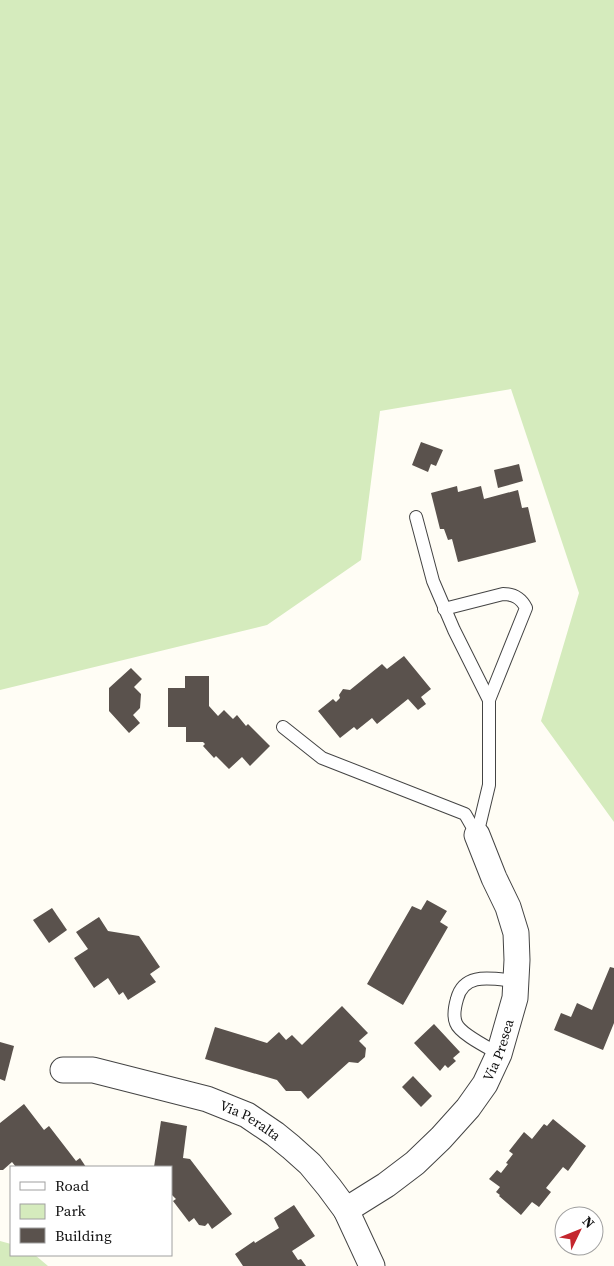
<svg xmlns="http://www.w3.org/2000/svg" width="614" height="1266" font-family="'Source Serif 4',serif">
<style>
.green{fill:#d5ebbd}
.building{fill:#5a524d}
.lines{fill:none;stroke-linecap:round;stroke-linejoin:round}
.lane-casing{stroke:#444;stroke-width:14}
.street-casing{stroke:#444;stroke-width:27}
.lane{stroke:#fff;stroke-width:12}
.street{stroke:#fff;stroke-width:25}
.labels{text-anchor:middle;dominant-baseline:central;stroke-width:5;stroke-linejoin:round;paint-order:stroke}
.street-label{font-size:14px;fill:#111;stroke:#fff}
</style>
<rect width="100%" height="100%" fill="#fffdf5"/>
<g class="green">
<polygon points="0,0 614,0 614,822 541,721 579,593 511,389 380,411 361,560 267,625 0,690"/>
<polygon points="0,1241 11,1244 11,1255 35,1255 48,1266 0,1266"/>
</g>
<g class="building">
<polygon points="421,442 443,450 436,466 431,464 428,472 412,465"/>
<polygon points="519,464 523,481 498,488 494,470"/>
<polygon points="457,486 458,492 481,486 484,499 518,490 522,508 528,507 536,542 458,562 452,539 448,540 444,529 440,529 431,493"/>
<polygon points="404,656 431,689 421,697 426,704 418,710 408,699 377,724 372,718 357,730 354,727 340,738 318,711 333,699 336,702 340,698 339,695 343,689 350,690 382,664 387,669"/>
<polygon points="131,668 142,679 134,687 141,694 140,708 133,715 140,723 129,733 109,711 109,688"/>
<polygon points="185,676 209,676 209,706 218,716 224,710 233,719 237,715 246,726 248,724 270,746 250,766 242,757 229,769 216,756 214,758 203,746 205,744 203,742 186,742 186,727 168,727 168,688 185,688"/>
<polygon points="427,900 447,911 440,922 448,927 403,1005 367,984 412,906 421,910"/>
<polygon points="52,908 67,930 49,943 33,920"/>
<polygon points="99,917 108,931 139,936 160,967 150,974 156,982 128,1000 123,992 119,995 108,978 94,988 74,958 88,949 76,932"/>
<polygon points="610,967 614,968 614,1023 603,1050 554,1030 561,1013 571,1017 577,1003 592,1010"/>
<polygon points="342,1006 368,1033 359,1041 366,1048 365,1057 358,1063 349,1062 308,1099 301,1091 286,1091 277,1080 205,1059 215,1027 267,1043 279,1032 286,1040 292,1035 302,1045"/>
<polygon points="434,1024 460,1052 453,1058 456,1061 448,1068 445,1065 440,1071 414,1043"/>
<polygon points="0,1042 14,1046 5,1081 0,1079"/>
<polygon points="413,1076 432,1096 421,1107 402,1087"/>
<polygon points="24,1104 44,1130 49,1126 76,1161 80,1158 86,1167 16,1167 12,1162 3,1170 0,1170 0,1123"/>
<polygon points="553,1119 586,1146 568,1171 563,1167 546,1188 551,1192 539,1207 532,1202 521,1215 499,1196 500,1195 496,1192 500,1187 489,1179 497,1170 501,1173 508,1164 506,1163 513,1154 509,1151 524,1132 532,1139 544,1124 547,1126"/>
<polygon points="161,1121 187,1126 183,1158 190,1159 232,1214 212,1229 208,1223 205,1226 199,1225 194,1218 189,1222 173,1201 176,1199 171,1194 171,1167 154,1167"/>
<polygon points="294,1205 315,1236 292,1251 298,1260 301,1259 306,1266 243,1266 235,1254 254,1241 255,1243 279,1228 274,1218"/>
</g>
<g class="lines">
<defs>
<g id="lane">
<polyline points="416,517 433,581 454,630 489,700"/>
<path d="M444 609 503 594C514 594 521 598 526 608L489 700V785L477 835"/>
<polyline points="283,727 322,758 465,814 477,835"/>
<path d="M499 1054C489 1048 460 1034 456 1023 453 1016 455 1006 457 999 464 971 493 979 516 981"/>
</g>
<g id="street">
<path id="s1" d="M63 1070H93L207 1099 247 1115 275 1134 291 1147 310 1164 329 1187 346 1210 372 1266"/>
<path id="s2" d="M346 1210 386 1185 415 1163 441 1138 468 1108 485 1084 499 1054 515 998 517 960 516 933 508 907 494 878 477 835"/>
</g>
</defs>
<use href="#lane" class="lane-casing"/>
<use href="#street" class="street-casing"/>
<use href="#lane" class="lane"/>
<use href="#street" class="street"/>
</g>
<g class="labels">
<g class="street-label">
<text stroke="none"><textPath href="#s2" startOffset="226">Via Presea</textPath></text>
<text stroke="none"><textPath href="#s1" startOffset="196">Via Peralta</textPath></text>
</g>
</g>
<rect x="10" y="1166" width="162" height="90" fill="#ffffff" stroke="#a0a0a0"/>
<rect x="20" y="1182" width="25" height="8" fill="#ffffff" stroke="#a0a0a0"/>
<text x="55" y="1191" font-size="15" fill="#111111">Road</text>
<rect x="20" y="1204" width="25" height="15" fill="#d5ebbd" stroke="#a0a0a0"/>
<text x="55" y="1216" font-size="15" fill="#111111">Park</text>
<rect x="20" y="1228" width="25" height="15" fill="#5a524d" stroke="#a0a0a0"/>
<text x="55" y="1241" font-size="15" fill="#111111">Building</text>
<g transform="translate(579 1231) rotate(47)"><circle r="24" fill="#ffffff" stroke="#a0a0a0"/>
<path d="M0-4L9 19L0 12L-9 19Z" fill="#c4262e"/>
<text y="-8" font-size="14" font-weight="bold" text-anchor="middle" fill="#111111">N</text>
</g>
</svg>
